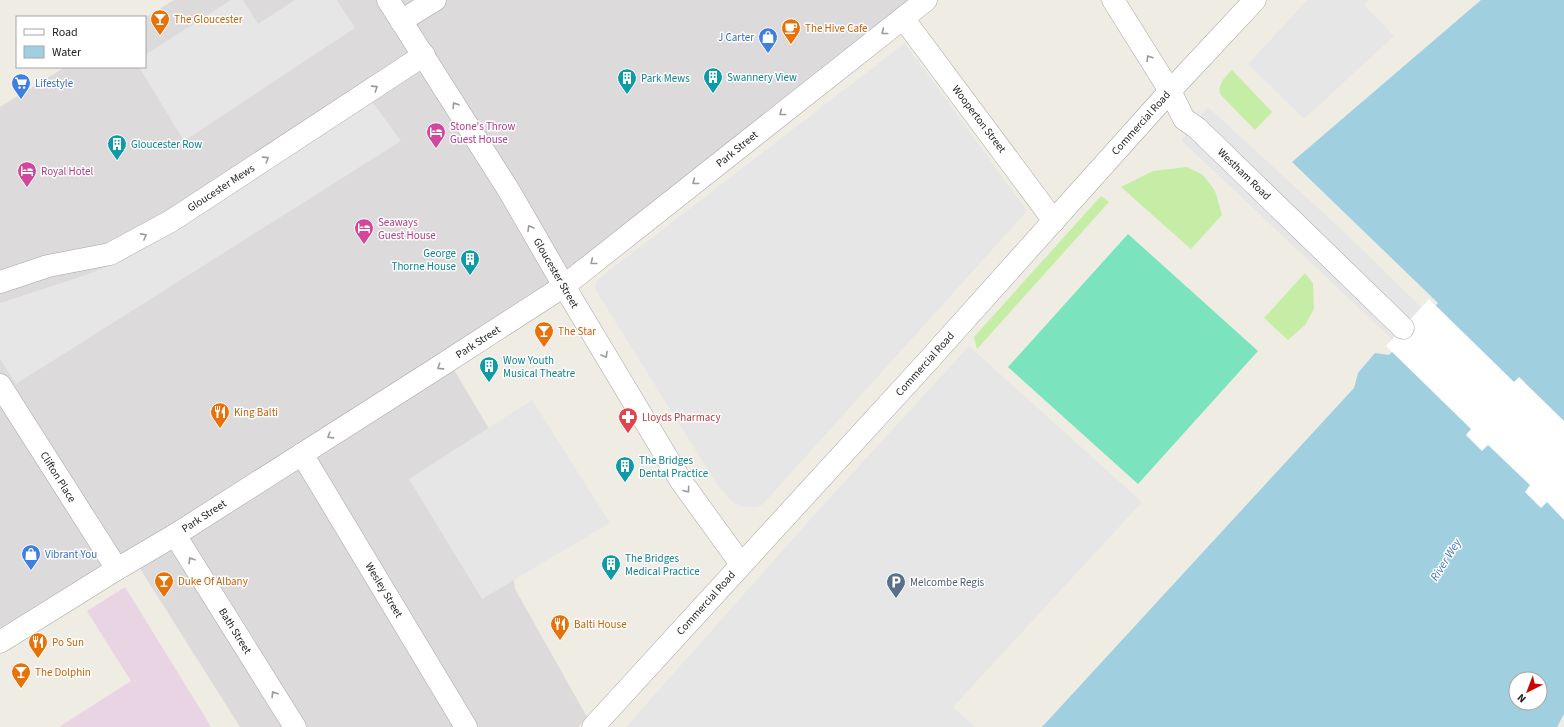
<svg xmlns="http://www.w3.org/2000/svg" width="1564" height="727" font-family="'Source Sans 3',sans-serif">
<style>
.residential{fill:#dcdada}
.industrial{fill:#e9d4e4}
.grass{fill:#c6eda5}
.pitch{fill:#7be4bf}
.parking{fill:#e6e6e6}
.water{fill:#a0d0e0;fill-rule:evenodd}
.pier{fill:#fff}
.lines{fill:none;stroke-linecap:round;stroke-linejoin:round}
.street-casing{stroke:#a5a5a5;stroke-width:23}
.street{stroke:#fff;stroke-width:22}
.oneway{stroke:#9a9a9a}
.labels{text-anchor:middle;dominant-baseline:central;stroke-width:3;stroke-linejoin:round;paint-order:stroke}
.food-label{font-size:11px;fill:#c56008;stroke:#fff;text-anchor:start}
.shop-label{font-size:11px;fill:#366cbe;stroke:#fff;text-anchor:start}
.culture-label{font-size:11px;fill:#0d838f;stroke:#fff;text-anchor:start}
.street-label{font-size:11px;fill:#1e1e1e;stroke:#fff}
.hotel-label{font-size:11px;fill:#b23c85;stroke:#fff;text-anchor:start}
.health-label{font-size:11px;fill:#be3a42;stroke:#fff;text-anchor:start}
.service-label{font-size:11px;fill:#4e5e75;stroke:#fff;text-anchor:start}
.water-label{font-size:12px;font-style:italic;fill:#4378b4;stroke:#fff}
</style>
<rect width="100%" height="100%" fill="#efece3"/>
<g class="residential">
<polygon points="174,0 916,0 569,274 0,636 0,107 65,67 145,67 145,18"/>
<polygon points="450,363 495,439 515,589 587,717 578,727 240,727 136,562"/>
</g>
<polygon class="industrial" points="125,587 191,694 211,727 59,727 131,681 87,611"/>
<g class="grass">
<path d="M1232 70 1272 112 1255 130 1220 94C1218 83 1225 77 1232 70Z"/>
<polygon points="1187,167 1203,175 1215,191 1222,215 1191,249 1121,187 1153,171"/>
<polygon points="1101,196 1109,202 977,349 974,337"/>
<polygon points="1305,273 1313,283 1314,309 1305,325 1288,340 1264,318"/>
</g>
<polygon class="pitch" points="1128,234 1258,351 1138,484 1008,367"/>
<g class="parking">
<polygon points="231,0 243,0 258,24 295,0 337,0 355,28 184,141 139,67 145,67 145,55"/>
<polygon points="1307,0 1369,0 1364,5 1394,36 1304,119 1248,64"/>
<polygon points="905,43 1027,211 762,505 756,507 743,507 733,502 718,486 595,289 597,280"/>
<polygon points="371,100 401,141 16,384 0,359 0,303 80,277 116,263"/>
<polygon points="1208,107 1342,230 1564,446 1564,502 1181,140"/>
<polygon points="969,346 1142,502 953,707 975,727 626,727 816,513"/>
<polygon points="532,400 610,523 482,599 409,479"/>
</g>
<path class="water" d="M1481 0H1564V714L1557 727H1042L1354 388 1358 373 1375 353 1389 355 1438 303 1292 162ZM1516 679H1540V703H1516Z"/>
<polygon class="pier" points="1429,299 1514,382 1519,377 1564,421 1564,520 1547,502 1541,508 1525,492 1530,485 1488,445 1482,451 1466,435 1471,429 1386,346"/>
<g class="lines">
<defs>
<g id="street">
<polyline points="388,0 508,189 564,286 681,481 741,564"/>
<polyline points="1113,0 1170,91 1184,119 1197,128 1403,328"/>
<polyline points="903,18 1054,221"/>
<polyline points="401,21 435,0"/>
<polyline points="0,282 48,266 110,254 171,221 424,55"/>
<polyline points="0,385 117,569"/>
<polyline points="302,454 466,727"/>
<polyline points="175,535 295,727"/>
<polyline points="0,642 117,569 175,535 434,370 564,286 926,0"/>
<polyline points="593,727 927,362 1170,91 1255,0"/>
</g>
</defs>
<use href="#street" class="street-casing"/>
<use href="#street" class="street"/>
</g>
<defs><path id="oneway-chevron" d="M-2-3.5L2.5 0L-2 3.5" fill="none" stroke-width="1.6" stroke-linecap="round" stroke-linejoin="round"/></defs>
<g class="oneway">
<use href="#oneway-chevron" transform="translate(884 32) rotate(142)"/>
<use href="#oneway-chevron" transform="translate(1149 58) rotate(-122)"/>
<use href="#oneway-chevron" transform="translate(375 88) rotate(-33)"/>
<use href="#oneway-chevron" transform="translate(455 105) rotate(-122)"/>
<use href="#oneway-chevron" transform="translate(782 113) rotate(142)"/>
<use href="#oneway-chevron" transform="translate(266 159) rotate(-33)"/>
<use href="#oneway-chevron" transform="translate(695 182) rotate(142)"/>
<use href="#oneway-chevron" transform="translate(530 228) rotate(-120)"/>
<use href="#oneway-chevron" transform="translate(144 236) rotate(-29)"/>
<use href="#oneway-chevron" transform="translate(593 262) rotate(142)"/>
<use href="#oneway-chevron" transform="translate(605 355) rotate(59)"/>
<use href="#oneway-chevron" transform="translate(440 367) rotate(147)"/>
<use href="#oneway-chevron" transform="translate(330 436) rotate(148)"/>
<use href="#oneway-chevron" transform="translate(687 490) rotate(54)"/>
<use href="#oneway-chevron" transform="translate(191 560) rotate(-122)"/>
<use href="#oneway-chevron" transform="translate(274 694) rotate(-122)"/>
</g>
<defs>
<symbol id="bar-pin" viewBox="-11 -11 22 30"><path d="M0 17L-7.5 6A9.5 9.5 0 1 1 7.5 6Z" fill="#e8710a" stroke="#fff"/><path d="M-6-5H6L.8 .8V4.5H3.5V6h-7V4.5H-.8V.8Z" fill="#fff"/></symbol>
<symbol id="cafe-pin" viewBox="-11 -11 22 30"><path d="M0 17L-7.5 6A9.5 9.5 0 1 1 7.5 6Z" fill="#e8710a" stroke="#fff"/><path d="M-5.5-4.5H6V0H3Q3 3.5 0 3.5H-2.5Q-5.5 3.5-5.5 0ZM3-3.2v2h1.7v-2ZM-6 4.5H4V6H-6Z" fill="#fff"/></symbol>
<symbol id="shop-pin" viewBox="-11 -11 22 30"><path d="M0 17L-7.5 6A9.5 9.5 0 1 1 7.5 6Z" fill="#3f7fe0" stroke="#fff"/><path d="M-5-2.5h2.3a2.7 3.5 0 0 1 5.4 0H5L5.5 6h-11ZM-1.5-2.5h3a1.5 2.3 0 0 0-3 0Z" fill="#fff"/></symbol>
<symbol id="building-pin" viewBox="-11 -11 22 30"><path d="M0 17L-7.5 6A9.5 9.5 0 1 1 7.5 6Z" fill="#0f9aa8" stroke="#fff"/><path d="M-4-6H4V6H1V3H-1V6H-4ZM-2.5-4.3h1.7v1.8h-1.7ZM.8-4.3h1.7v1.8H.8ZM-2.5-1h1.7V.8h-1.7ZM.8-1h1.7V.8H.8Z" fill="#fff"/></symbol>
<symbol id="supermarket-pin" viewBox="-11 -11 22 30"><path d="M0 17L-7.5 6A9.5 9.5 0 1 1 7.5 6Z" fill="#3f7fe0" stroke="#fff"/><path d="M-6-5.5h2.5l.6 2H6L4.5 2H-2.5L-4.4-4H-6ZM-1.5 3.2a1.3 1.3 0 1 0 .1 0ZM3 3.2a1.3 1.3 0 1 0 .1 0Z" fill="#fff"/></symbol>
<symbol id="hotel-pin" viewBox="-11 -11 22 30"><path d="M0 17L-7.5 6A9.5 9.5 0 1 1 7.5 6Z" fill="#d1479c" stroke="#fff"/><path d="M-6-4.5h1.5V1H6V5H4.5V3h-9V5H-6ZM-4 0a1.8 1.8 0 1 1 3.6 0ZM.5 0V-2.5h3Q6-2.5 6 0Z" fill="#fff"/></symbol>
<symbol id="restaurant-pin" viewBox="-11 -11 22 30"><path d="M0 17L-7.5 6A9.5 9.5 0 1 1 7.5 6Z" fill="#e8710a" stroke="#fff"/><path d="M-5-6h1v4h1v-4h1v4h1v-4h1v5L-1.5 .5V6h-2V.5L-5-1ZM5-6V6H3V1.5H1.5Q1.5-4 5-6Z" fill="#fff"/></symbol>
<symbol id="pharmacy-pin" viewBox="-11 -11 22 30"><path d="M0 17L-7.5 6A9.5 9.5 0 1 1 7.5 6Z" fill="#e0444e" stroke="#fff"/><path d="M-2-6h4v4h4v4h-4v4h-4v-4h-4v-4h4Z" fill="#fff"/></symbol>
<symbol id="parking-pin" viewBox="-11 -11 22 30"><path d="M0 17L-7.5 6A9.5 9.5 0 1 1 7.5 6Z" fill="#5c6f8a" stroke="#fff"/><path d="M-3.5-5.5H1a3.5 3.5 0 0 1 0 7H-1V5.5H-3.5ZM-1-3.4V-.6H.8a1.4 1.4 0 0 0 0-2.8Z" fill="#fff"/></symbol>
</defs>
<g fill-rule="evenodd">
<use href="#bar-pin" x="149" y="8" width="22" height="30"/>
<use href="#cafe-pin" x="780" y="17" width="22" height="30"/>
<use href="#shop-pin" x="757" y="26" width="22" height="30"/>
<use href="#building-pin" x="702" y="66" width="22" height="30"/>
<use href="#building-pin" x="616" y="67" width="22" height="30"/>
<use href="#supermarket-pin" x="10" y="72" width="22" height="30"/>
<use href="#hotel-pin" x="425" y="121" width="22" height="30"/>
<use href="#building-pin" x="106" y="133" width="22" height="30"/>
<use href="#hotel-pin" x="16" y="160" width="22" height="30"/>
<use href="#hotel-pin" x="353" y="217" width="22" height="30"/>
<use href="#building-pin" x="459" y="248" width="22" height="30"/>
<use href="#bar-pin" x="533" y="320" width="22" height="30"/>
<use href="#building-pin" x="478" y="355" width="22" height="30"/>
<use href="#restaurant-pin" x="209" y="401" width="22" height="30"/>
<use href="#pharmacy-pin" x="617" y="406" width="22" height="30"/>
<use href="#building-pin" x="614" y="455" width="22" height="30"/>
<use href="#shop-pin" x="20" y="543" width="22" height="30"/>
<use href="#building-pin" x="600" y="553" width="22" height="30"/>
<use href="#bar-pin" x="153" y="570" width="22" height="30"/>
<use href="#parking-pin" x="885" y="571" width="22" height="30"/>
<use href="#restaurant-pin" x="549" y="613" width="22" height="30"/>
<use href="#restaurant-pin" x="27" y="631" width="22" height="30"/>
<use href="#bar-pin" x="10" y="661" width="22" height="30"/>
</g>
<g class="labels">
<g class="food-label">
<text x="174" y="19">The Gloucester</text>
<text x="805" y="28">The Hive Cafe</text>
<text x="558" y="331">The Star</text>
<text x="234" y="412">King Balti</text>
<text x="178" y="581">Duke Of Albany</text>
<text x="574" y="624">Balti House</text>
<text x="52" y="642">Po Sun</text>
<text x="35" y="672">The Dolphin</text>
</g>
<g class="shop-label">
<text x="754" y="37" text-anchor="end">J Carter</text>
<text x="35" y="83">Lifestyle</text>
<text x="45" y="554">Vibrant You</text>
</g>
<g class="culture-label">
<text x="727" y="77">Swannery View</text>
<text x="641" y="78">Park Mews</text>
<text x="131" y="144">Gloucester Row</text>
<text x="456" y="253" text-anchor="end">George<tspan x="456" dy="13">Thorne House</tspan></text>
<text x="503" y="360">Wow Youth<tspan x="503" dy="13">Musical Theatre</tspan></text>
<text x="639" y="460">The Bridges<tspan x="639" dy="13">Dental Practice</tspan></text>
<text x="625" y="558">The Bridges<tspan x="625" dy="13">Medical Practice</tspan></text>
</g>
<g class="street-label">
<text transform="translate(979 119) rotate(53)">Wooperton Street</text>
<text transform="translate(1141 123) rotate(-48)">Commercial Road</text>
<text transform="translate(737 149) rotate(-39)">Park Street</text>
<text transform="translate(1244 174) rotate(44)">Westham Road</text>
<text transform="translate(221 188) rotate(-33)">Gloucester Mews</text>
<text transform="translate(556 273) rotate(60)">Gloucester Street</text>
<text transform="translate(478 342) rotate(-33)">Park Street</text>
<text transform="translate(925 364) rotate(-48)">Commercial Road</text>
<text transform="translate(58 477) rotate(58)">Clifton Place</text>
<text transform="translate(204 516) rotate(-33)">Park Street</text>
<text transform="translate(384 590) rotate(59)">Wesley Street</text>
<text transform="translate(706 603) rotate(-48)">Commercial Road</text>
<text transform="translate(235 631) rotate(58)">Bath Street</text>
</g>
<g class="hotel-label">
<text x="450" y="126">Stone's Throw<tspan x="450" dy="13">Guest House</tspan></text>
<text x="41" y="171">Royal Hotel</text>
<text x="378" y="222">Seaways<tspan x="378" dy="13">Guest House</tspan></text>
</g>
<g class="health-label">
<text x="642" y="417">Lloyds Pharmacy</text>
</g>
<g class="service-label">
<text x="910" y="582">Melcombe Regis</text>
</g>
<g class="water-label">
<text transform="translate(1446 560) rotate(-58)">River Wey</text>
</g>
</g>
<rect x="16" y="16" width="130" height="52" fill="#ffffff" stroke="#a5a5a5"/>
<rect x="24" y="29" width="20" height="6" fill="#ffffff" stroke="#a5a5a5"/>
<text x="52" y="36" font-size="12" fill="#1e1e1e">Road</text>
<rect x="24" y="46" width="20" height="12" fill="#a0d0e0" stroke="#a5a5a5"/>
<text x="52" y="56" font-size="12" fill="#1e1e1e">Water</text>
<g transform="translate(1528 691) rotate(222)"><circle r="19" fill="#ffffff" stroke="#a5a5a5"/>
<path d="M0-3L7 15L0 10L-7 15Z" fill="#cb0600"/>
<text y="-6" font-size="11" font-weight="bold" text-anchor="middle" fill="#1e1e1e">N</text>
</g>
</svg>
